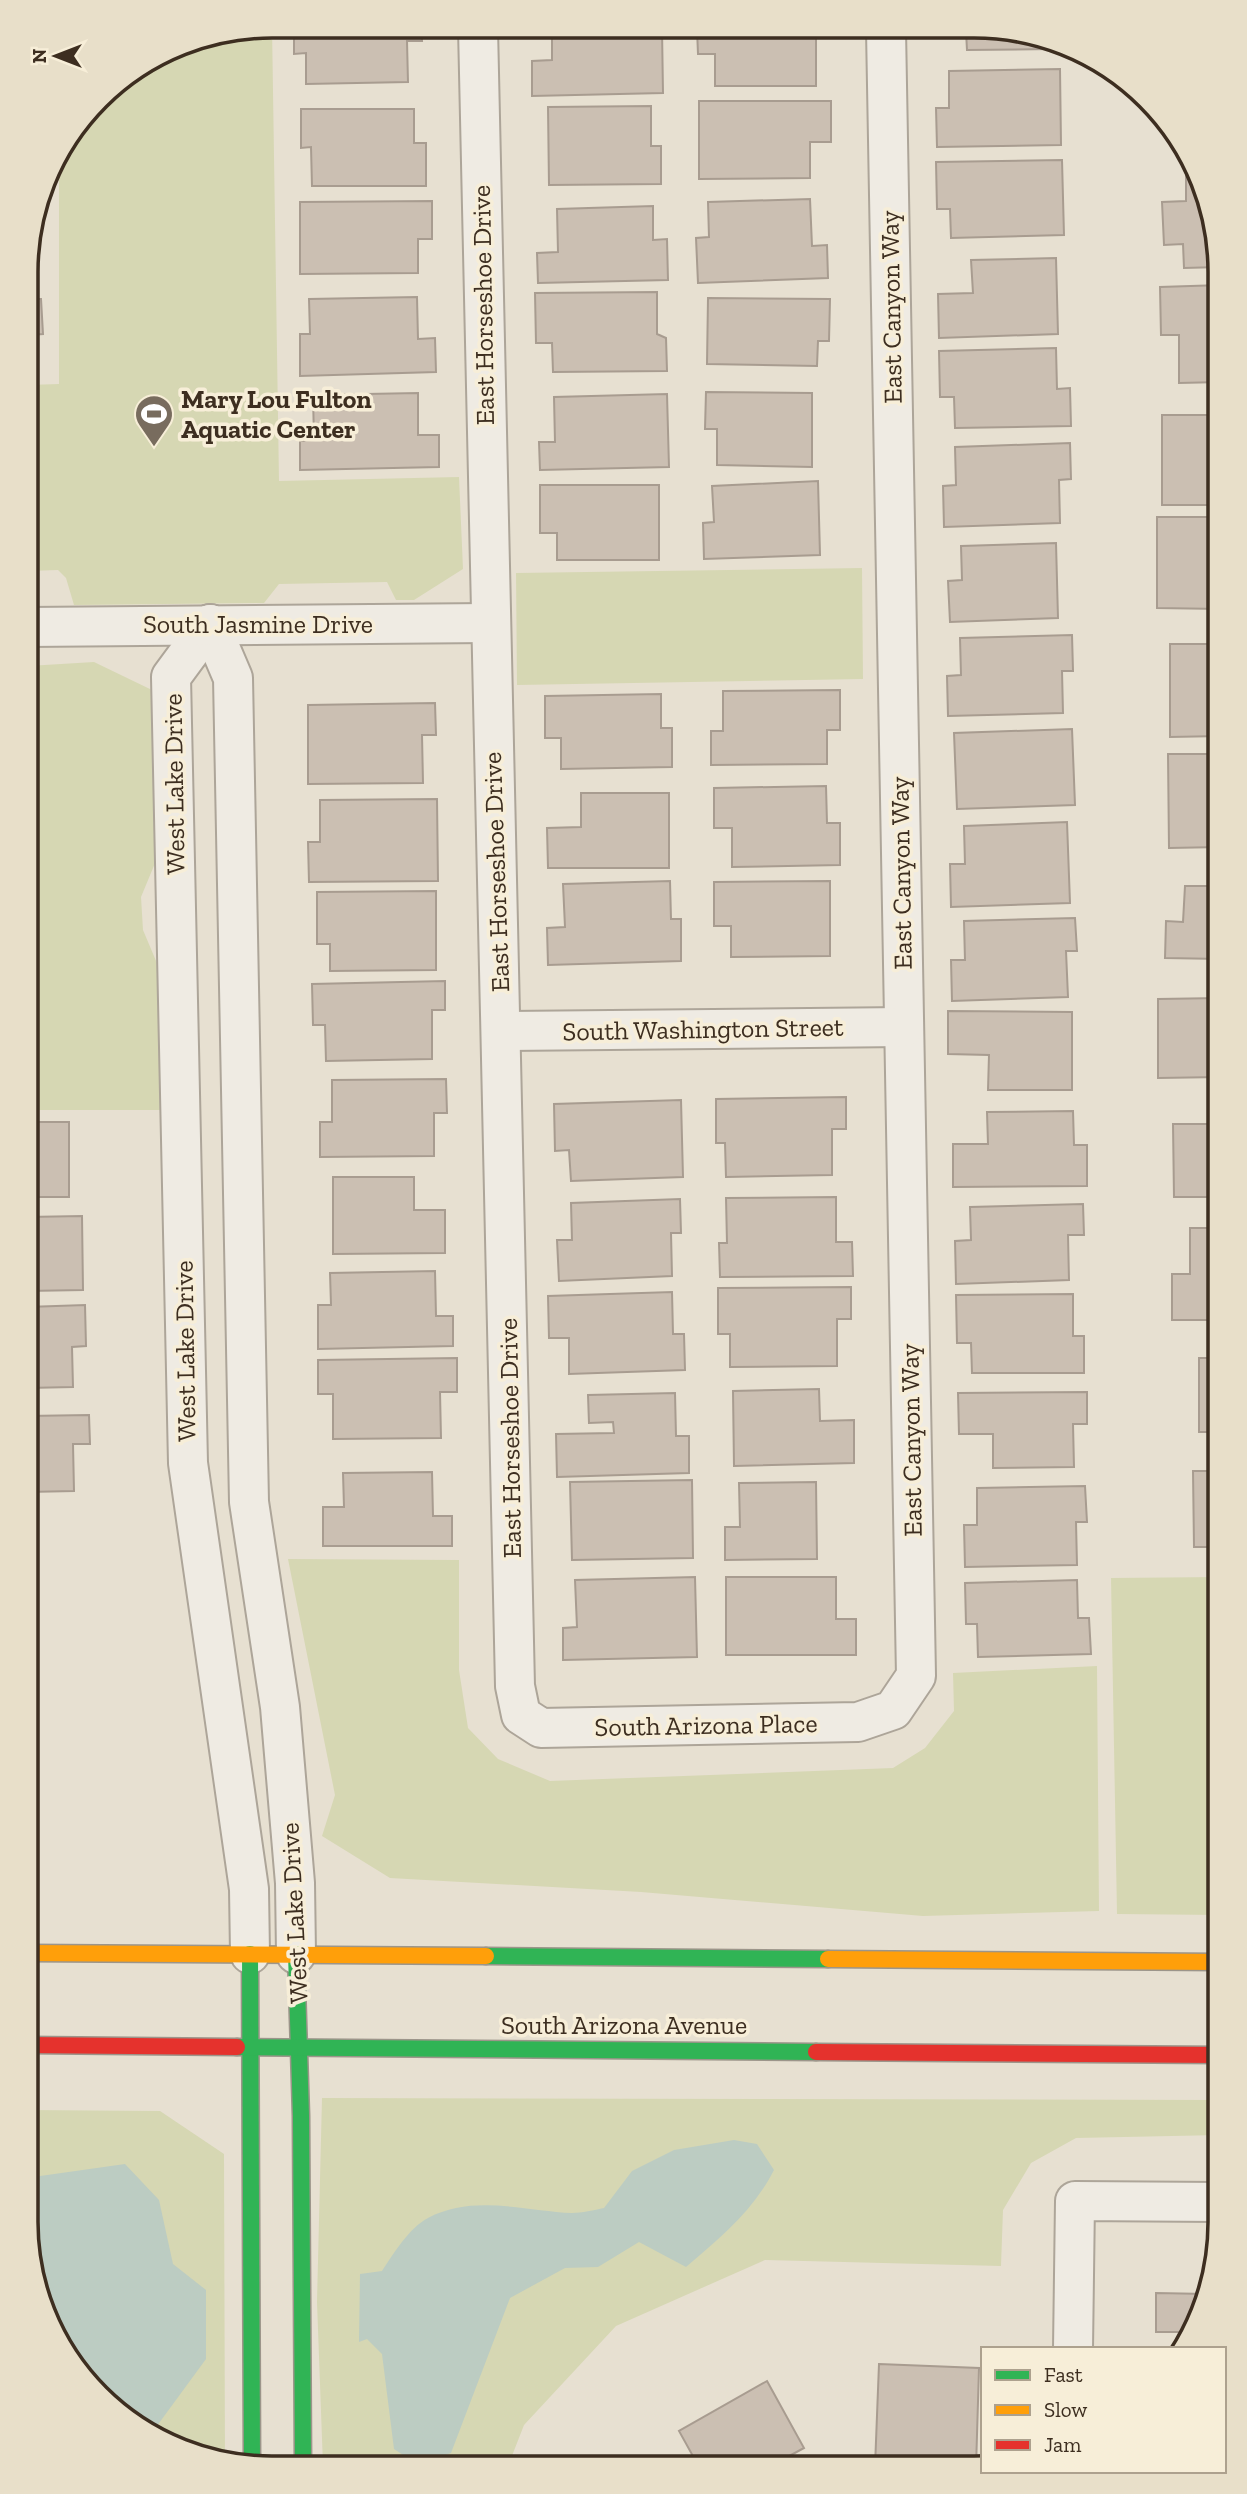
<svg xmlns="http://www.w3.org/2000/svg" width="1247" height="2494" font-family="'Zilla Slab',serif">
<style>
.green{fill:#d6d7b3}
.water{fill:#bcccc2}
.building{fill:#cbbfb2;stroke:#a89c90;stroke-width:2}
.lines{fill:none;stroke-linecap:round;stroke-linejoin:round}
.street-casing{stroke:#ada599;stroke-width:42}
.fast-casing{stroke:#9c958a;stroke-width:19}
.slow-casing{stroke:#9c958a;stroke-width:19}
.jam-casing{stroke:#9c958a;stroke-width:19}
.street{stroke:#efebe3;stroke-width:38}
.fast{stroke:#30b455;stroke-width:16}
.slow{stroke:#ff9f0a;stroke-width:16}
.jam{stroke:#e5322d;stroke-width:16}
.labels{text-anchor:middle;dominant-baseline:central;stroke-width:7;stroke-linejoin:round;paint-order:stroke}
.street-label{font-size:26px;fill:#3d2e20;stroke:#f7eed8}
.poi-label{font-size:26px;font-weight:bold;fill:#3d2e20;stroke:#f7eed8;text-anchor:start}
.rim{fill:none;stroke:#3d2e20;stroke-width:3.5}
</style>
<rect width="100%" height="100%" fill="#e7e0d1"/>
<g class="green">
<polygon points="272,26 279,481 459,477 463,569 414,600 396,600 387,582 279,584 264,603 74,605 66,578 58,570 28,571 28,385 59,384 59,154 110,88 179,45"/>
<polygon points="862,568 863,679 517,685 516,573"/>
<polygon points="94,662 152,690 158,856 141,897 143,930 159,968 165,1110 27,1110 28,666"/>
<polygon points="288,1559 459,1560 459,1670 468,1728 498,1759 550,1781 893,1768 925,1748 954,1711 953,1673 1097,1666 1099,1911 923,1916 641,1892 390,1878 322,1836 335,1795"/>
<polygon points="1220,1577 1220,1915 1117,1914 1111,1578"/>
<polygon points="322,2098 1220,2100 1220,2135 1076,2138 1031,2163 1003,2210 1001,2266 765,2260 616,2326 524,2425 508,2466 323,2466 317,2302"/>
<polygon points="26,2110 160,2111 224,2154 225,2461 164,2443 110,2407 39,2300 26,2221"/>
</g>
<g class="water">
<path d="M734 2140 757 2144 774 2170C753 2211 720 2238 686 2267L639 2242 598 2267 565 2268 510 2298 451 2453 417 2464 394 2449 382 2354 367 2339 359 2342 360 2274 382 2271C394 2253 409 2228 428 2218 473 2194 525 2211 572 2213 582 2213 594 2210 604 2208L632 2171 674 2150Z"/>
<polygon points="125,2164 159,2200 173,2264 206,2290 206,2359 151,2434 110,2407 39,2300 26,2221 26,2178"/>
</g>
<g class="building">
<polygon points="294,26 421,27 422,41 407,41 408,82 306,84 306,53 294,54"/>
<polygon points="552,28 662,29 663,93 532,96 532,61 552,60"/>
<polygon points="697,29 816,30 816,86 715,86 715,54 698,54"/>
<polygon points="966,31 1022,31 1052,46 1052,49 967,50"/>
<polygon points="1060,69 1061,145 937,147 936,108 949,108 949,71"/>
<polygon points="699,101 831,101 831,142 810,142 810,178 699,179"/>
<polygon points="651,106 651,146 661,146 661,184 549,185 548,107"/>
<polygon points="301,109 414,109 414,143 426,143 426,186 312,186 311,147 301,148"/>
<polygon points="1062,160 1064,235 951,238 950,209 937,209 936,162"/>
<polygon points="1186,176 1196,176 1208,194 1220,267 1184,268 1183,244 1164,245 1162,202 1186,201"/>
<polygon points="810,199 812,246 827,245 828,278 698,283 696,238 709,237 708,202"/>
<polygon points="432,201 432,239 418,239 418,273 300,274 300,202"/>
<polygon points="653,206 653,240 667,239 668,280 538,283 537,253 558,252 557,209"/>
<polygon points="1056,258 1058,334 939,338 938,294 973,293 971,260"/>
<polygon points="1221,285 1221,382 1179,383 1179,335 1161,335 1160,287"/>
<polygon points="657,292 657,334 666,338 667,371 553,372 552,343 536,343 535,293"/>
<polygon points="417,297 418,339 435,338 436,372 300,376 300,334 310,334 309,299"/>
<polygon points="708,298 830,299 829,341 818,341 817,366 707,364"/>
<polygon points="28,299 41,299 43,334 29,335 28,373"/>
<polygon points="1056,348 1057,389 1070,388 1071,426 955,428 954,397 940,397 939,351"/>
<polygon points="706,392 812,393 812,467 717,465 717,429 705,429"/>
<polygon points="418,393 418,435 439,435 439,467 300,470 300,441 314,440 313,395"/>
<polygon points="667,394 669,467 540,470 539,442 555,442 554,397"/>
<rect x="1162" y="415" width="59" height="90"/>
<polygon points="1070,443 1071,479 1059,480 1060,523 944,527 943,486 956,485 955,447"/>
<polygon points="818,481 820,555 704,559 703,523 714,522 712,486"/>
<polygon points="540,485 659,485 659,560 557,560 557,533 540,533"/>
<polygon points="1157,517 1221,517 1221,609 1157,608"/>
<polygon points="1056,543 1058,618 950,622 948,581 962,580 961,546"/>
<polygon points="1072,635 1073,671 1062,671 1063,713 948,716 947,676 961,675 960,638"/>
<polygon points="1170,644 1221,644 1221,736 1170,737"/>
<polygon points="840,690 840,730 827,730 827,764 711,765 711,731 723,731 723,691"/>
<polygon points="661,694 661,728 672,728 672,767 561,769 561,738 545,738 545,696"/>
<polygon points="435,703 436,735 422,735 423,783 308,784 308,705"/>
<polygon points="1072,729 1075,805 957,809 954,733"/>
<polygon points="1168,754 1221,754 1221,847 1169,848"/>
<polygon points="826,786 827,823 840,823 840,865 732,867 732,828 714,828 714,788"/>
<polygon points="581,793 669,793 669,868 548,868 547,828 581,827"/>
<polygon points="437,799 438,881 309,882 308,842 320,842 320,800"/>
<polygon points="1067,822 1070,903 951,907 950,864 965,864 964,826"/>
<polygon points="670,881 671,919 681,919 681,961 548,965 547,928 565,927 563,884"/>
<polygon points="830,881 830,956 731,957 731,926 714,926 714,882"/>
<polygon points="1185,886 1221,886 1221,959 1165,958 1166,921 1183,922"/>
<polygon points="436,891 436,970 330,971 330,944 317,944 317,892"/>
<polygon points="1075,918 1077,951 1066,951 1068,997 952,1001 951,960 965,960 964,921"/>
<polygon points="445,981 445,1010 432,1010 432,1059 326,1061 325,1025 313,1025 312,984"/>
<polygon points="1221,998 1221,1077 1158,1078 1158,999"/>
<polygon points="948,1011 1072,1012 1072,1090 988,1090 989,1055 948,1054"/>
<polygon points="446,1079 447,1113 434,1113 434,1156 320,1157 320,1122 332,1122 332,1080"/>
<polygon points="846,1097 846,1129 832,1129 832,1175 726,1177 725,1143 716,1143 716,1099"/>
<polygon points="681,1100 683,1177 571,1181 569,1150 555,1151 554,1104"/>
<polygon points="1073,1111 1074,1145 1087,1145 1087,1186 953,1187 953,1144 988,1144 987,1112"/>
<rect x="27" y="1122" width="42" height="75"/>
<polygon points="1173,1124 1221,1124 1220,1197 1174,1197"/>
<polygon points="333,1177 414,1177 414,1210 445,1210 445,1253 333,1254"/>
<polygon points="836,1197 836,1242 852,1242 853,1276 720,1277 719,1243 727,1243 726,1198"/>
<polygon points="680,1199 681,1233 671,1233 672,1276 559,1281 557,1240 572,1240 571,1203"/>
<polygon points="1083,1204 1084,1235 1068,1235 1069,1280 956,1284 955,1241 971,1240 970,1207"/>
<polygon points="82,1216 83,1290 27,1291 27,1217"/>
<polygon points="1190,1228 1220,1228 1220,1320 1172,1320 1172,1274 1190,1274"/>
<polygon points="435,1271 436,1316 453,1316 453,1346 318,1349 318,1305 331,1305 330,1273"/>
<polygon points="851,1287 851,1319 837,1319 837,1366 730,1367 730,1334 718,1334 718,1288"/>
<polygon points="672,1292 673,1334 684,1334 685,1370 569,1374 569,1338 549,1338 548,1296"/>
<polygon points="1073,1294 1073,1336 1084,1336 1084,1373 972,1373 971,1343 957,1343 956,1295"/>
<polygon points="85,1305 86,1346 72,1347 73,1387 27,1388 27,1307"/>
<polygon points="457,1358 457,1392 440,1392 441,1438 333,1439 333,1394 318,1394 318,1360"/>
<rect x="1199" y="1358" width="21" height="74"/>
<polygon points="819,1389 820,1421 854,1420 854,1463 734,1466 733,1391"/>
<polygon points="1087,1392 1087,1424 1073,1424 1074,1467 993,1468 993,1434 959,1434 958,1393"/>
<polygon points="675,1393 676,1436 689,1436 689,1473 557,1477 556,1434 614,1433 613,1422 589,1423 588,1395"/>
<polygon points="89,1415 90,1444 73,1444 74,1491 27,1492 27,1416"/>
<polygon points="1193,1471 1220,1471 1220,1547 1194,1547"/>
<polygon points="432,1472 433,1516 452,1516 452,1546 323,1546 323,1507 344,1507 343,1473"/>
<polygon points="692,1480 693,1558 572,1560 570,1482"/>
<polygon points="816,1482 817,1559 725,1560 725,1527 740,1527 739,1483"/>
<polygon points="1085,1486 1087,1522 1076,1522 1077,1565 965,1567 964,1525 977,1525 977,1488"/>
<polygon points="695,1577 697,1657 563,1660 563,1628 577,1627 575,1580"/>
<polygon points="726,1577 836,1577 836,1619 856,1619 856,1655 726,1655"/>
<polygon points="1077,1580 1078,1618 1089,1618 1091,1654 978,1657 977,1624 966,1624 965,1583"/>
<polygon points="1156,2293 1207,2294 1202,2315 1193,2332 1156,2332"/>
<polygon points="879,2364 979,2368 976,2468 875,2467"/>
<polygon points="767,2381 804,2448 769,2467 699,2467 679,2431"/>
</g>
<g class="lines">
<defs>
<g id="street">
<polyline points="478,28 515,1686 521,1715 541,1728 858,1722 893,1710 916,1676 886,30"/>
<polyline points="210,624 171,677 188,1463 249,1889 250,1954"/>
<polyline points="210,624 233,678 249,1502 280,1707 295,1883 296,1954"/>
<polyline points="28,627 489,623"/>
<polyline points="501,1031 904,1027"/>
<polyline points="1073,2349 1075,2201 1220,2202"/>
</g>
<g id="fast">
<polyline points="250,1954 252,2466"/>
<polyline points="296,1954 301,2116 303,2466"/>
<polyline points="486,1956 828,1959"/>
<polyline points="237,2047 816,2052"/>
</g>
<g id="slow">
<polyline points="27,1953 486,1956"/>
<polyline points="828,1959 1220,1962"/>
</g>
<g id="jam">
<polyline points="26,2045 237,2047"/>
<polyline points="816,2052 1220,2055"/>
</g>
</defs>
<use href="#street" class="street-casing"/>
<use href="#fast" class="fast-casing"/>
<use href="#slow" class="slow-casing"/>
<use href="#jam" class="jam-casing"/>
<use href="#street" class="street"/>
<use href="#fast" class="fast"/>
<use href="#slow" class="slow"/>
<use href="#jam" class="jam"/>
</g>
<defs>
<symbol id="stadium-pin" viewBox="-11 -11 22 30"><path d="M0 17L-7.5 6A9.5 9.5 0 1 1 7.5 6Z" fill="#786c5e" stroke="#f7eed8"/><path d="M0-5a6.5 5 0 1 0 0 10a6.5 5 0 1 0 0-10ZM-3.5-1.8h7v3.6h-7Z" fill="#fff"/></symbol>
</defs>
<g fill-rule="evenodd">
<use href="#stadium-pin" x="132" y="392" width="44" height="60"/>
</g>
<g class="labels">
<g class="street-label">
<text transform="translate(483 305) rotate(-91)">East Horseshoe Drive</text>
<text transform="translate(891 307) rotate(-91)">East Canyon Way</text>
<text x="258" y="624">South Jasmine Drive</text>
<text transform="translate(174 784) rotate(-91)">West Lake Drive</text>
<text transform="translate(496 872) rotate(-92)">East Horseshoe Drive</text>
<text transform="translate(901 873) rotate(-91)">East Canyon Way</text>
<text transform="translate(703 1029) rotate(-1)">South Washington Street</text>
<text transform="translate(185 1351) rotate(-91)">West Lake Drive</text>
<text transform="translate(510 1438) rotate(-91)">East Horseshoe Drive</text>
<text transform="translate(911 1440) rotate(-91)">East Canyon Way</text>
<text transform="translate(706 1725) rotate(-1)">South Arizona Place</text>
<text transform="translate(294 1913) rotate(-93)">West Lake Drive</text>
<text x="624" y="2025">South Arizona Avenue</text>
</g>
<g class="poi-label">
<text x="181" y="399">Mary Lou Fulton<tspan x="181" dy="30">Aquatic Center</tspan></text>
</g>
</g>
<path d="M0 0H1247V2494H0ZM272 38H974A234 234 0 0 1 1208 272V2222A234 234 0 0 1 974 2456H272A234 234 0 0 1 38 2222V272A234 234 0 0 1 272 38Z" fill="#e8dfc9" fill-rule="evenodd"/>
<path class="rim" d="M272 38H974A234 234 0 0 1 1208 272V2222A234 234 0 0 1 974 2456H272A234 234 0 0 1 38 2222V272A234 234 0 0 1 272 38Z"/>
<rect x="981" y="2347" width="245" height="126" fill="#f7eed8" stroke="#ada18e" stroke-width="2"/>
<rect x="995" y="2370" width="35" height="10" fill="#30b455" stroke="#ada18e" stroke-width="2"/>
<text x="1044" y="2382" font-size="21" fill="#3d2e20">Fast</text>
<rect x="995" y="2405" width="35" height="10" fill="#ff9f0a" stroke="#ada18e" stroke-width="2"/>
<text x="1044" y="2417" font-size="21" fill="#3d2e20">Slow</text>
<rect x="995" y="2440" width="35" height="10" fill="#e5322d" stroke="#ada18e" stroke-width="2"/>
<text x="1044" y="2452" font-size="21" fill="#3d2e20">Jam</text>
<g transform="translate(56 56) rotate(270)" stroke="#f7eed8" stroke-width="5" paint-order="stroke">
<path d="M0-5L12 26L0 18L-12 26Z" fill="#3d2e20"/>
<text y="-10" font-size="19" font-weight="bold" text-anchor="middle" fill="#3d2e20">N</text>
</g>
</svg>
